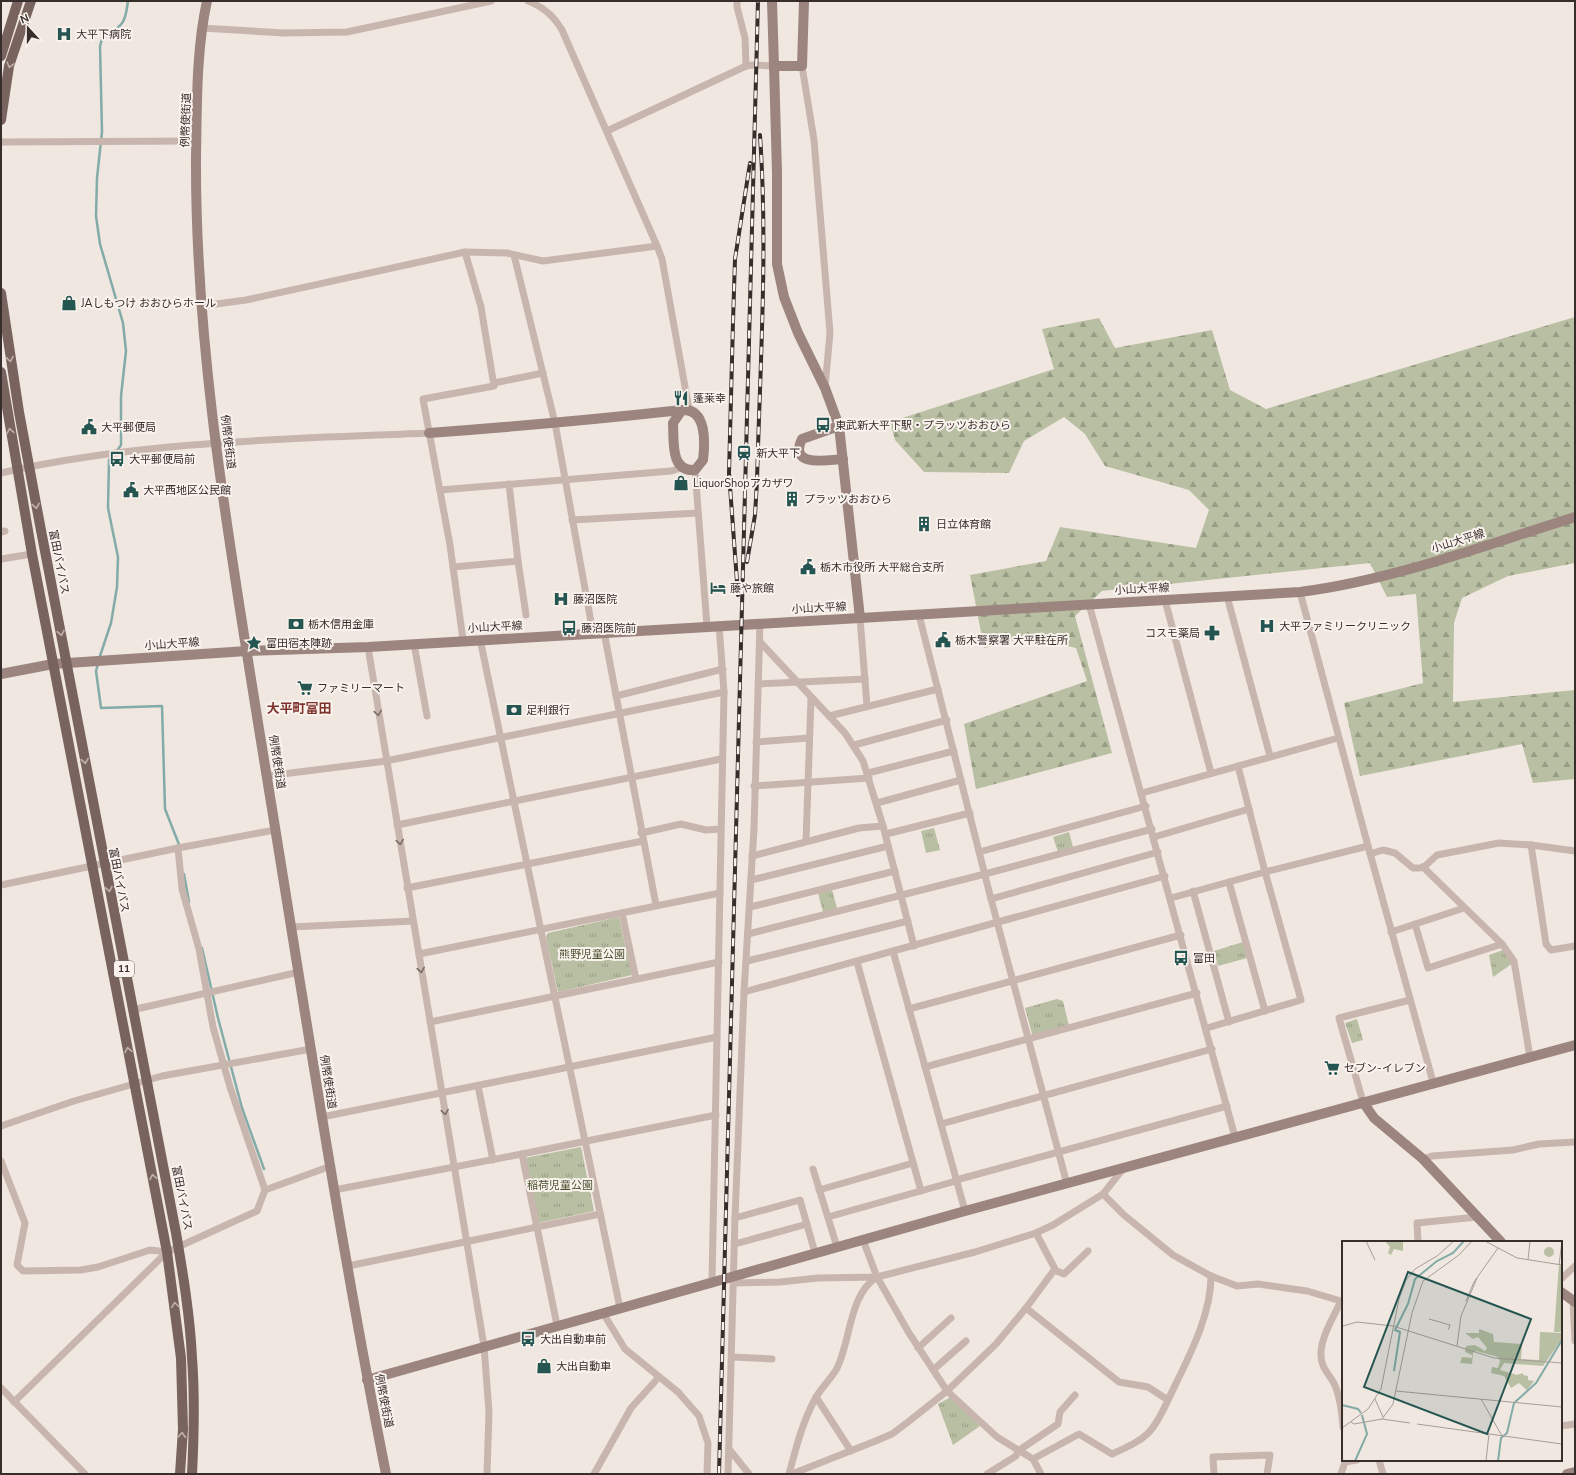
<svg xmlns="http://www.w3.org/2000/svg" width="1576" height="1475" font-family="'Nunito Sans','Noto Sans JP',sans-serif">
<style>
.forest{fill:url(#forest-firs)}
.park{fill:url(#park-tufts)}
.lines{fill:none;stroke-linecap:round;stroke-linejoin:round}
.stream{stroke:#83aba7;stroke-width:2.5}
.street{stroke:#c8b6ae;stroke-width:7}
.secondary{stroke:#9c857f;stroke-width:10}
.primary{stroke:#78635e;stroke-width:10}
.rail-casing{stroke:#372d2b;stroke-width:4}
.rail{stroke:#f9f2ed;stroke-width:2.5;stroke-dasharray:8;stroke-linecap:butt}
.oneway{stroke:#bfb2ad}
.oneway2{stroke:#786b66}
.labels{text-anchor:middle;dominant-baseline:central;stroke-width:4;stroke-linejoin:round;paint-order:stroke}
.shield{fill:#f9f2ed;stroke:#716865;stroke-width:1}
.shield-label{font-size:10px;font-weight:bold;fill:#372d2b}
.poi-label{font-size:11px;fill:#372d2b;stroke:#f9f2ed;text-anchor:start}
.street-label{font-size:11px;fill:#372d2b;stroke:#f9f2ed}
.park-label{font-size:11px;fill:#4c5332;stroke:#f9f2ed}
.quarter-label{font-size:13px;font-weight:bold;fill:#7e342d;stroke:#f9f2ed}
.inset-river{fill:none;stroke:#83aba7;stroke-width:2}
.inset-road{fill:none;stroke:#a79d98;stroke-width:1}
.view{fill:#255551;fill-opacity:0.15;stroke:#255551;stroke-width:2}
.inset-edge{fill:none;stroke:#372d2b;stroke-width:2}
</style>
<defs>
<pattern id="forest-firs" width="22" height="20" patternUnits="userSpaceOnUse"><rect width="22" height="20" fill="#b9bfa2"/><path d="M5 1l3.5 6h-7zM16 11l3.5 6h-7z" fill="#979c84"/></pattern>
<pattern id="park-tufts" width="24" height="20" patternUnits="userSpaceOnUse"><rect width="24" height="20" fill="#b9bfa2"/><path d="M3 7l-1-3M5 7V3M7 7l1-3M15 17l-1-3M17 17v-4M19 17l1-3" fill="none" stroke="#979c84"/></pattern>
</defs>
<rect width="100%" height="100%" fill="#f1e7e1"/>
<polygon class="forest" points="1575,317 1575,563 1508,576 1462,598 1454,623 1453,702 1575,690 1575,779 1533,783 1522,744 1360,776 1344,703 1423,683 1416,594 1387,597 1370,563 1102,591 1075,616 1112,753 976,789 964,724 1087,681 1076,648 1030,637 984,648 970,575 1046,561 1060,527 1196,548 1209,510 1189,490 1105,466 1085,434 1064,417 1024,441 1009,473 924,472 895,440 890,422 1054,369 1042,329 1099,318 1115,348 1212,330 1230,390 1266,409"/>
<g class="park">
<polygon points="934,828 940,850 926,853 921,831"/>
<polygon points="1069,832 1073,847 1058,852 1053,837"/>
<polygon points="832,890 837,908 823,912 818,893"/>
<polygon points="619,917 632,975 558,992 546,938 548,933"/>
<polygon points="1243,942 1247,958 1218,966 1214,951"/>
<polygon points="1503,950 1513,963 1493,977 1489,955"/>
<polygon points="1057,999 1063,1001 1069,1026 1035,1035 1032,1034 1025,1008"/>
<polygon points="1357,1019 1363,1040 1352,1043 1345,1023"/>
<polygon points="581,1147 594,1211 538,1223 525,1158"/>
<polygon points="951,1397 980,1426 953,1445 938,1404"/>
</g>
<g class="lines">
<g class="stream">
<path d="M116 452 121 445V396L126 351 123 323 100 244 96 216 97 178 102 132 100 46 102 39C122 25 125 26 128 1"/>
<polyline points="99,659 111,623 117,587 118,557 108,508 109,460 113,456"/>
<polyline points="98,664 96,671 101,708 162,706 165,809 180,847"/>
<polyline points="184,874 189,902"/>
<polyline points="202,948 218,1018 242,1108 264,1169"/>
</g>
<g class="street">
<path d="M528 1C544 7 554 16 562 30L657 246 662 259 689 409"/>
<polyline points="201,28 284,33 347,32 491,1"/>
<polyline points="746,66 752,65 774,66"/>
<polyline points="802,66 814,140 830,333 825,387"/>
<polyline points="607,131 746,66 745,38 737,7 737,1"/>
<polyline points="1,142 196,141"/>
<polyline points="514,255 555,423 593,633"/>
<polyline points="201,306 246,300 465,252 507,253 543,261 657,246"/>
<polyline points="494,383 543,373"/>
<polyline points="695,470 707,626"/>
<path d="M1 473C141 441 286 439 429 433"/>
<polyline points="440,490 671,471 681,468"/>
<polyline points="572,520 698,513"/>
<polyline points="1,532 5,531"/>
<polyline points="1,559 32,554"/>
<polyline points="518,561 526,615"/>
<polyline points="453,567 518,561 509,484"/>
<polyline points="1300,592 1368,846"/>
<polyline points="1227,596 1270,756"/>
<polyline points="1165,600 1211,773"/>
<polyline points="1089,604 1235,1137"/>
<polyline points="919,615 991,899 1067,1184"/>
<polyline points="860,618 867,706"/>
<polyline points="604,632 656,905"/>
<polyline points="480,639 620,1308"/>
<polyline points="463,640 450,545 423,399 494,386 481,307 465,252"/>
<polyline points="760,642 845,733 863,761 883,826 914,946"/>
<polyline points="414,644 427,716"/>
<polyline points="368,647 484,1346 489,1412 487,1474"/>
<polyline points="759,684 865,679"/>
<polyline points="616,696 723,669"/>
<polyline points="829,716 938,689"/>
<polyline points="756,742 809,738"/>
<polyline points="854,745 947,720"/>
<polyline points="1238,766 1265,872 1368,846 1433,1082"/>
<polyline points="868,773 954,751"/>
<polyline points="267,776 386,761 724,692"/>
<polyline points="754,786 869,778"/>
<polyline points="1142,793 1338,738"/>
<polyline points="877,803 961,780"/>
<polyline points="397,825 721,759"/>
<polyline points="641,833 681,824 706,830 720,829"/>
<polyline points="886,834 970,813"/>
<polyline points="1154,837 1249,809"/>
<polyline points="806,841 811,698"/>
<polyline points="1531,845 1546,944 1551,950 1575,946"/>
<polyline points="979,852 1146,806"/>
<polyline points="1370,854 1383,850 1395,853 1413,868 1420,868 1425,866 1437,855 1499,843 1531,845 1575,851"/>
<polyline points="752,856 859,828 883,826"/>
<polyline points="1423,867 1502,944 1514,961 1530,1057"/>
<polyline points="751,880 888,846"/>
<polyline points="1229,882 1265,1011"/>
<polyline points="1,885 178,848 275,830"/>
<polyline points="407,888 643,841"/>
<polyline points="1193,891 1229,1022"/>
<polyline points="1171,898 1265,872 1301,1000 1207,1028"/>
<polyline points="991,899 1158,852"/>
<polyline points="750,907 895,871"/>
<polyline points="622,913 636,979"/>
<polyline points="1415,924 1428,968 1502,944"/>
<polyline points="292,927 413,921"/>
<polyline points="1391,932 1464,908"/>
<polyline points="748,934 985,874 1152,829"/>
<polyline points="893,951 965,1211"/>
<polyline points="419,954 720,893"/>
<polyline points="747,961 908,921"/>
<polyline points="857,962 921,1191"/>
<polyline points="744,992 1165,876"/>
<polyline points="909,1009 1181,935"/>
<polyline points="132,1010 299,972"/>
<polyline points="430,1022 719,962"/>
<polyline points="925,1067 1197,993"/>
<polyline points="478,1086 493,1160"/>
<polyline points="1363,1102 1339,1018 1410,1000"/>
<polyline points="322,1117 717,1037"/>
<polyline points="941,1124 1212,1049"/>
<polyline points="1,1126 74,1101 162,1076 311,1049"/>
<polyline points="522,1154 557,1325"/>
<polyline points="1423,1159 1432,1156 1513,1150 1539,1144 1575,1142"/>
<polyline points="1,1161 25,1223 17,1265 23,1271 81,1270 98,1267 150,1250 167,1252"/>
<polyline points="813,1169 837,1247"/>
<polyline points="956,1180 1227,1106"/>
<polyline points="265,1190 331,1166"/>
<polyline points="334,1190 522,1154 716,1115"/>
<polyline points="819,1190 913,1163"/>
<path d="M1103 1194 1124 1215 1173 1255 1211 1276 1237 1286 1258 1284 1307 1291 1341 1301C1334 1316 1322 1335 1321 1352 1320 1370 1331 1374 1336 1388 1341 1401 1342 1413 1343 1427"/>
<polyline points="828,1217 956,1181"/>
<polyline points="735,1218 800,1200 815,1253"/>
<polyline points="863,1240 877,1277 909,1333 947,1391 997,1437 1033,1459 1041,1474"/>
<polyline points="1418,1242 1417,1223 1477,1217"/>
<polyline points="735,1244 807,1224"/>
<polyline points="348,1266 600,1214"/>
<polyline points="1054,1270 1064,1274 1088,1251"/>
<polyline points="1561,1279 1575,1266"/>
<polyline points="712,1281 724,692 719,625"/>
<polyline points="734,1283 780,1282 818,1278 877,1277 975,1252 1036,1233 1053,1225 1103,1194 1123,1169"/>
<polyline points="1573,1301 1575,1341"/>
<path d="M1026 1308 1119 1382 1148 1387 1168 1400C1186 1362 1211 1318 1211 1276"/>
<polyline points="603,1313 625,1349 678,1392 699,1416 708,1443 707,1474"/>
<polyline points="918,1348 951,1318"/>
<polyline points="732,1357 772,1359"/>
<polyline points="933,1370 966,1341"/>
<polyline points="1,1388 85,1474"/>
<polyline points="816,1397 851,1451"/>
<polyline points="14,1402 167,1252 257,1211 265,1190 230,1087 213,1027 199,949 182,889 178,848"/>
<polyline points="1561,1426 1575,1424"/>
<polyline points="729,1449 749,1474"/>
<path d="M1033 1459 1079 1434 1112 1454C1147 1438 1152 1435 1168 1400"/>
<polyline points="1379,1460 1383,1474"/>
<polyline points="594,1474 631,1408 659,1377"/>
<polyline points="728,1474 735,1218 744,992 754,829 760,623"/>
<path d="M789 1474C796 1448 802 1423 815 1399 820 1389 830 1380 836 1370 851 1343 848 1295 877 1277"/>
<polyline points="792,1474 878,1440 892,1434 908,1422 947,1391 996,1344 1026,1308 1055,1269 1036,1233"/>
<polyline points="987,1474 1016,1456 1018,1451 1058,1424 1060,1412 1075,1395"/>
<polyline points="1214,1474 1213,1457 1270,1455 1267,1474"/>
<polyline points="1341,1474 1345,1462 1357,1460"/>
</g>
<g class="secondary">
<path d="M207 1C196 51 197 106 196 157 195 349 229 540 259 729 300 978 337 1227 386 1474"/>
<polyline points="772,1 774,66"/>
<polyline points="804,1 802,66 774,66 777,173 777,264 784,297 798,333 825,388 839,426 860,618"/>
<path d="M839 426 802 439C788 468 828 460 843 459"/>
<path d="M429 433C513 427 598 419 682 410 707 408 705 443 703 460L695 470C670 472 674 441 673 423L682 410"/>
<path d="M1 674 53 664 247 651 368 647 1300 592C1394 580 1485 545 1575 517"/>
<polyline points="1363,1102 1374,1118 1423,1159 1501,1242"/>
<polyline points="1561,1292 1575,1302"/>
<polyline points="367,1380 965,1211 1575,1045"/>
<polyline points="1567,1474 1575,1472"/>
</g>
<g class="primary">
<polyline points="1,56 18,1"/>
<polyline points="1,120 9,66 31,1"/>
<path d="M1 293 19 412 40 525 176 1233C183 1274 190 1316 192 1358 195 1397 194 1435 192 1474"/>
<polyline points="1,372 32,554 167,1252 181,1358 183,1429 180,1474"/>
</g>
<defs>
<g id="rail">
<path d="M747 562 755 515 757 481C760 365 768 250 760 135"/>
<polyline points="738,595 729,473 733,322 735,259 750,163"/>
<polyline points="719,1474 758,1"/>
</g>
</defs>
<use href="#rail" class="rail-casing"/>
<use href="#rail" class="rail"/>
</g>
<defs><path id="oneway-chevron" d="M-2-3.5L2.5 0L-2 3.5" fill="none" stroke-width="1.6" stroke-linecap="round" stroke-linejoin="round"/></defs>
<g class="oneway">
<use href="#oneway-chevron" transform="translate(10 65) rotate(104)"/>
<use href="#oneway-chevron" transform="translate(10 359) rotate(81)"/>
<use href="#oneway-chevron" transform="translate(10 431) rotate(-100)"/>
<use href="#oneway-chevron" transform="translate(36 506) rotate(80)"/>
<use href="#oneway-chevron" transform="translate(61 633) rotate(79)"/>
<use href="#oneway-chevron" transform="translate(85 761) rotate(80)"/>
<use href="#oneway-chevron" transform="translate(109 889) rotate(79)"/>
<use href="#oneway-chevron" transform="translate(128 1050) rotate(-101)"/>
<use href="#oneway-chevron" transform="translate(153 1177) rotate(-101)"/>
<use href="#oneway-chevron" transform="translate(175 1305) rotate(-97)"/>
<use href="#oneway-chevron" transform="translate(182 1435) rotate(-87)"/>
</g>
<g class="oneway2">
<use href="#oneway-chevron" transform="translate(378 713) rotate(81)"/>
<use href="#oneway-chevron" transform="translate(400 842) rotate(81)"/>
<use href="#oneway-chevron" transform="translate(421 970) rotate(81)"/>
<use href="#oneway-chevron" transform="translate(445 1112) rotate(81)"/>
</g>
<defs>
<symbol id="hospital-bare" viewBox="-9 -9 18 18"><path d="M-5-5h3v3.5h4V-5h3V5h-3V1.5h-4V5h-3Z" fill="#255551" stroke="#f9f2ed" stroke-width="2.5" paint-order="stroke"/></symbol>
<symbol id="shop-bare" viewBox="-9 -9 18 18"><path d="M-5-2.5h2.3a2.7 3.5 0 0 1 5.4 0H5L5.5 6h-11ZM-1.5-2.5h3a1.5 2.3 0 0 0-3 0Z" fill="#255551" stroke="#f9f2ed" stroke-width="2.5" paint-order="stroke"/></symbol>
<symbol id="restaurant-bare" viewBox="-9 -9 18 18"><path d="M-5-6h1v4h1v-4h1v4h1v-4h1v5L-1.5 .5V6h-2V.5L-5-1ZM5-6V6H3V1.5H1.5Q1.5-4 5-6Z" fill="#255551" stroke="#f9f2ed" stroke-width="2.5" paint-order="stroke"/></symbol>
<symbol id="bus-bare" viewBox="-9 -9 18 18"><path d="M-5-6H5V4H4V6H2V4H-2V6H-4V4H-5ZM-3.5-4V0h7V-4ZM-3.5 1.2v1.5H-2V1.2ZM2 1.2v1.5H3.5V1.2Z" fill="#255551" stroke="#f9f2ed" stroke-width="2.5" paint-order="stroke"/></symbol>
<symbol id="civic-bare" viewBox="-9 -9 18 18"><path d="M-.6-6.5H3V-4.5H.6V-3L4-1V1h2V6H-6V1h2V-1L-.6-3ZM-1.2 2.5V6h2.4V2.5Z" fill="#255551" stroke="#f9f2ed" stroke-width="2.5" paint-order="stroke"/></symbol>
<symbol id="station-bare" viewBox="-9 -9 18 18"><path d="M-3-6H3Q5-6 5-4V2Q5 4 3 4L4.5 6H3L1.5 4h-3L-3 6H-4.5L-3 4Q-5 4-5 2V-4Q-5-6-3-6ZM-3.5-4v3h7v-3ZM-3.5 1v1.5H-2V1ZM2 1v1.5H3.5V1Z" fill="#255551" stroke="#f9f2ed" stroke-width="2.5" paint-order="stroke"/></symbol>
<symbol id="building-bare" viewBox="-9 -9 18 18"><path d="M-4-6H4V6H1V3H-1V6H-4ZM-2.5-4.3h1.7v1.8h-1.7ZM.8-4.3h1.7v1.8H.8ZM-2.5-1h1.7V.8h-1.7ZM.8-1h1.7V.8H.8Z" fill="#255551" stroke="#f9f2ed" stroke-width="2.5" paint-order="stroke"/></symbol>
<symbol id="hotel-bare" viewBox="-9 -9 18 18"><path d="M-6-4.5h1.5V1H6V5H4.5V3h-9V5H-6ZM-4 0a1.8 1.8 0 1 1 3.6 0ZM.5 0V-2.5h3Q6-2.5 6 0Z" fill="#255551" stroke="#f9f2ed" stroke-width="2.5" paint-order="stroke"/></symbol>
<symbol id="bank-bare" viewBox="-9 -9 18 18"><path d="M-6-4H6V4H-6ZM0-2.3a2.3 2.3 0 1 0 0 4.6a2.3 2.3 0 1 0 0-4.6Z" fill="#255551" stroke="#f9f2ed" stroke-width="2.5" paint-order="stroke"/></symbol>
<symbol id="pharmacy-bare" viewBox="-9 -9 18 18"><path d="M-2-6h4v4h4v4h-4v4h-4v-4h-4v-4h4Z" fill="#255551" stroke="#f9f2ed" stroke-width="2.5" paint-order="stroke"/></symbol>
<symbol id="sight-bare" viewBox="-9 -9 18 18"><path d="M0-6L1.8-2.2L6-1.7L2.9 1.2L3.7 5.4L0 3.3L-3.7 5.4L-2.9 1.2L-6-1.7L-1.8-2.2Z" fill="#255551" stroke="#f9f2ed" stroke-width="2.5" paint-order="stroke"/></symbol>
<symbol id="supermarket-bare" viewBox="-9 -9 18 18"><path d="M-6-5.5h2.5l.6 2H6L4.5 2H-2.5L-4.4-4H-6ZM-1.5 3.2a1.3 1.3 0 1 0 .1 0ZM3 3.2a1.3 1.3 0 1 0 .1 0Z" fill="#255551" stroke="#f9f2ed" stroke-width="2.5" paint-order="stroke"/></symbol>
</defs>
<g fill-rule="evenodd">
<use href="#hospital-bare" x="53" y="23" width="22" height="22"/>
<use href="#shop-bare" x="58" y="292" width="22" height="22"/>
<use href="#restaurant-bare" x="670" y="387" width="22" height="22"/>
<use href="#bus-bare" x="812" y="414" width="22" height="22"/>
<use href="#civic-bare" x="78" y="416" width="22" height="22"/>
<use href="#station-bare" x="733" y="442" width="22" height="22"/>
<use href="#bus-bare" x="106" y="448" width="22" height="22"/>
<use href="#shop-bare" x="670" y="472" width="22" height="22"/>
<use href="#civic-bare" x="120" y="479" width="22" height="22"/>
<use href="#building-bare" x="781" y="488" width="22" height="22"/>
<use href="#building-bare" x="913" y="513" width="22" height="22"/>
<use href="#civic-bare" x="797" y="556" width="22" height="22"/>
<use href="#hotel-bare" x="707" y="577" width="22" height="22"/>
<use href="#hospital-bare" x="550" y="588" width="22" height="22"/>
<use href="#bank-bare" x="285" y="613" width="22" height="22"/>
<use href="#hospital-bare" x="1256" y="615" width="22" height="22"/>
<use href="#bus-bare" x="558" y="617" width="22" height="22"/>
<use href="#pharmacy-bare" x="1201" y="622" width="22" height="22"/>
<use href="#civic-bare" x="932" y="629" width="22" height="22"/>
<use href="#sight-bare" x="243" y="632" width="22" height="22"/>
<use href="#supermarket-bare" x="294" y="677" width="22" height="22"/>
<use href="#bank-bare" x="503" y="699" width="22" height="22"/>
<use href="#bus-bare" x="1170" y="947" width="22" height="22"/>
<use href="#supermarket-bare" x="1321" y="1057" width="22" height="22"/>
<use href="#bus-bare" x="517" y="1328" width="22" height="22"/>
<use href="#shop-bare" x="533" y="1355" width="22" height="22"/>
</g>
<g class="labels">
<rect class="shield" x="114" y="961" width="20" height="16" rx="3"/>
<g class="shield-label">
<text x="124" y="969">11</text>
</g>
<g class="poi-label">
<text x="76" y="34">大平下病院</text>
<text x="81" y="303">JAしもつけ おおひらホール</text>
<text x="693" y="398">蓬莱幸</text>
<text x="835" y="425">東武新大平下駅・プラッツおおひら</text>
<text x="101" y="427">大平郵便局</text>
<text x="756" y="453">新大平下</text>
<text x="129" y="459">大平郵便局前</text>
<text x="693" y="483">LiquorShopアカザワ</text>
<text x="143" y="490">大平西地区公民館</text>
<text x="804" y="499">プラッツおおひら</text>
<text x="936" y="524">日立体育館</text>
<text x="820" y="567">栃木市役所 大平総合支所</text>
<text x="730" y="588">藤や旅館</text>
<text x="573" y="599">藤沼医院</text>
<text x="308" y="624">栃木信用金庫</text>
<text x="1279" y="626">大平ファミリークリニック</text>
<text x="581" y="628">藤沼医院前</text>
<text x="1200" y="633" text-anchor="end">コスモ薬局</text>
<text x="955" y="640">栃木警察署 大平駐在所</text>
<text x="266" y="643">富田宿本陣跡</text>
<text x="317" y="688">ファミリーマート</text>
<text x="526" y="710">足利銀行</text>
<text x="1193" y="958">富田</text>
<text x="1344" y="1068">セブン-イレブン</text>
<text x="540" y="1339">大出自動車前</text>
<text x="556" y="1366">大出自動車</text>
</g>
<g class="street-label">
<text transform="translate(186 120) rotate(-88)">例幣使街道</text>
<text transform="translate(228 442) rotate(83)">例幣使街道</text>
<text transform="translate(1458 541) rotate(-17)">小山大平線</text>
<text transform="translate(59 562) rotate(79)">富田バイパス</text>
<text transform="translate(1142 589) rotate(-3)">小山大平線</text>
<text transform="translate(819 608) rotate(-3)">小山大平線</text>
<text transform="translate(495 627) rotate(-3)">小山大平線</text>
<text transform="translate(172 644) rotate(-4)">小山大平線</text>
<text transform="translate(277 762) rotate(81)">例幣使街道</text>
<text transform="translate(119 880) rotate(79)">富田バイパス</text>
<text transform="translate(328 1082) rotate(81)">例幣使街道</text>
<text transform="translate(182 1198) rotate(79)">富田バイパス</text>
<text transform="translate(384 1401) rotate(79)">例幣使街道</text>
</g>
<g class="park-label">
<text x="592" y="954">熊野児童公園</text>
<text x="560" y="1185">稲荷児童公園</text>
</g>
<g class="quarter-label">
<text x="299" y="709">大平町富田</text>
</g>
</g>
<g transform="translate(1342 1241)">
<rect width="220" height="220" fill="#f1e7e1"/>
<path d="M43 0H61V10L52 8 49 14 46 12 48 6ZM137 88 151 93 152 101 180 103 179 118 197 119 198 91 220 92V98L201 125 162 122 158 129 175 134 181 132V134L186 135V139L192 140 185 149 177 142 169 147 162 135 149 132 150 126 156 127 158 120 156 116 134 110 131 112 130 123 118 122 120 116 130 117V114L123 111 124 105 133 104 143 110 145 107 136 96 131 98 123 92H137Z" fill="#b9bfa2"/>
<path d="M202 11a5 5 0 1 1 10 0a5 5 0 1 1-10 0ZM217 24 220 25V91H212Z" fill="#b9bfa2"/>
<path class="inset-river" d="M52 130 58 91 53 89 66 63 73 38 95 20 111 12 122 0M0 164 16 168 19 172M13 220 25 193 20 174M156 220 159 197 165 192 172 162 194 142 220 99"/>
<path class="inset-road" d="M24 0 33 19M143 0 175 17 220 24M186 19 188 0M217 24 220 0M124 60 132 41 156 7M87 78 108 84 106 89M1 85 15 81 51 85M51 85 152 117 220 122M115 105 119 75 135 37M54 150 220 166M33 158 41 176M139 158 160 195M40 178 51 163 70 72 81 40 117 14 130 0M9 181 12 183 40 178 68 182M75 183 220 203M0 187 26 168 39 148 57 58 64 39 73 28 95 15 112 0M144 220 147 193"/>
<path class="view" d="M66 31 189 78 145 193 22 146Z"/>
<rect width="220" height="220" class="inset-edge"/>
</g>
<rect width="1576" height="1475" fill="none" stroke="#372d2b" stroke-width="4"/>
<g transform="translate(28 28) rotate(339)" stroke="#f9f2ed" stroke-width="3" paint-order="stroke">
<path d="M0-3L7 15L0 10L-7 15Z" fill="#372d2b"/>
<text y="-6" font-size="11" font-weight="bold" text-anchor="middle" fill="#372d2b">N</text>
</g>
</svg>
